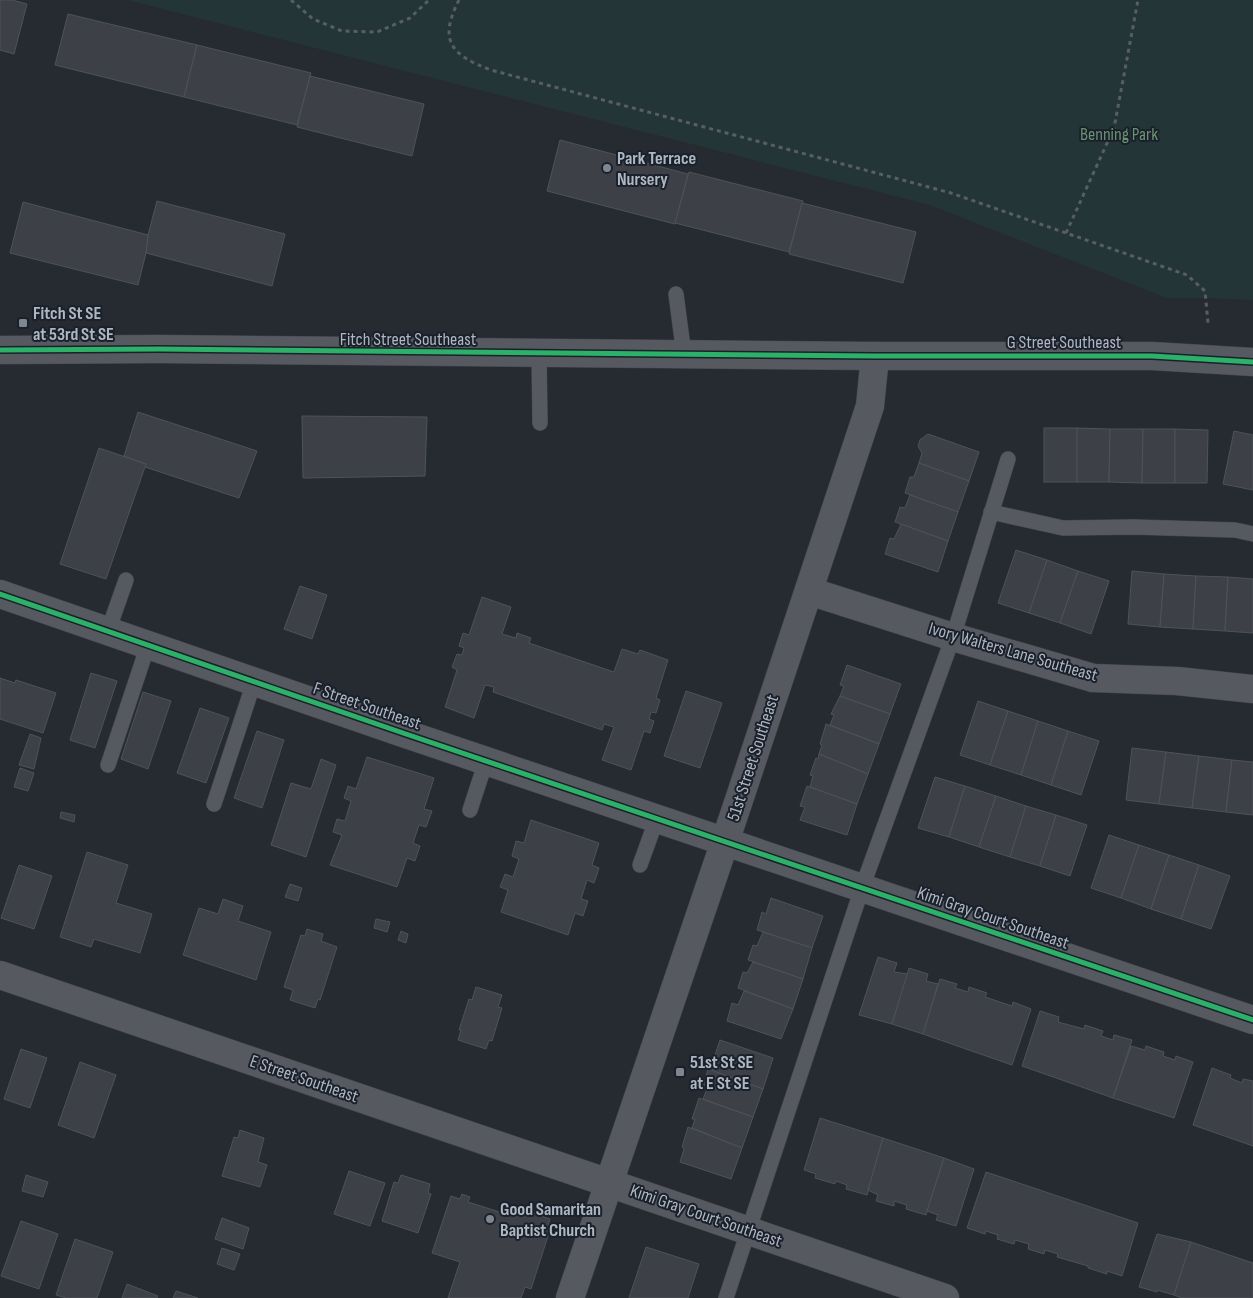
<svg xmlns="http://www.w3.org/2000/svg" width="1253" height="1298" font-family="'Sofia Sans Condensed',sans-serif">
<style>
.green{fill:#243537}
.building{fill:#3d4147;stroke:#4e5259}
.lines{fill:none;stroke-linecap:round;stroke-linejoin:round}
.service-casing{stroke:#42454a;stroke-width:16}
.minor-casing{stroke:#42454a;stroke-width:29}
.tertiary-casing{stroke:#42454a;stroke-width:29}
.path{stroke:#595e64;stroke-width:3;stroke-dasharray:4 4;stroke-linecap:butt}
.service{stroke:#565960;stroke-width:15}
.minor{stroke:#565960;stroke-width:28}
.tertiary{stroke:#565960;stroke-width:28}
.cycleway-casing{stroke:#1a212b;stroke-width:8}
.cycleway{stroke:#2db169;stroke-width:5}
.poi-dot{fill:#7f8690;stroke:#1a212b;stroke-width:2}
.labels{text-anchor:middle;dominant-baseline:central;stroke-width:4;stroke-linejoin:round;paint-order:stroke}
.park-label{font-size:18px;fill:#699272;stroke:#1a212b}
.poi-label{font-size:18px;font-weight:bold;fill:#afb7c3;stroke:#1a212b;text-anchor:start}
.street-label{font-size:18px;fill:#afb7c3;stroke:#1a212b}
</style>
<rect width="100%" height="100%" fill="#262b32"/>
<polygon class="green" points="128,0 1253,0 1253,300 1208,298 1167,298 930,205"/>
<g class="building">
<polygon points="0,0 12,0 27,4 14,54 0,50"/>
<polygon points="68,14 197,45 184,97 55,65"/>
<polygon points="197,45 311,73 297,125 184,97"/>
<polygon points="310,76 424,104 412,156 297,127"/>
<polygon points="560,140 688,174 675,224 547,191"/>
<polygon points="689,172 803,201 789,252 675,223"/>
<polygon points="157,201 285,234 272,286 146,253 148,235"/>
<polygon points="23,202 148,235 146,253 138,285 10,253"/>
<polygon points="802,203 916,232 903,283 789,254"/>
<polygon points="138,412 257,451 239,498 145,467 146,464 124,456"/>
<polygon points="302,416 427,417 425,476 303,478"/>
<rect x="1044" y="428" width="33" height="54"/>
<polygon points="1077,428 1110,429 1109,482 1077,482"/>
<polygon points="1110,429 1143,429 1142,483 1109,482"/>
<polygon points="1143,429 1175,429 1175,483 1142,483"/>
<polygon points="1175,429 1208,430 1207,483 1175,483"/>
<polygon points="1234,431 1253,435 1253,490 1223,484"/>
<polygon points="928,434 979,452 969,481 919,463 922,453 918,446 920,440"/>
<polygon points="99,448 146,464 106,579 60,564"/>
<polygon points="919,463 969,481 958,512 905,493 910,477 914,477"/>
<polygon points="910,495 958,512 948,541 895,522 900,507 905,508"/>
<polygon points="901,524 948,541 938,572 885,554 890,538 894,539"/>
<polygon points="1016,550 1047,560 1029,613 998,603"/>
<polygon points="1047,560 1078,571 1060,623 1029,613"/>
<polygon points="1078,571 1109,581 1091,634 1060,623"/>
<polygon points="1132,571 1164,574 1160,627 1128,624"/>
<polygon points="1164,574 1196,576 1193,629 1160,627"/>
<polygon points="1196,576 1228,577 1225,631 1193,629"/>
<polygon points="1228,577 1253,579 1253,633 1225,631"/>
<polygon points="300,586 327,595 312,639 284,629"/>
<polygon points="482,597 511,607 502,634 516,638 517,633 531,638 529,643 614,672 622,649 638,654 640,650 668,660 656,698 660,700 656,713 651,712 649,719 654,721 650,733 644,731 631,770 602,760 614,727 604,724 602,730 493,692 494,687 485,685 474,718 445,707 457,670 452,667 457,654 462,655 464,648 459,646 463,633 469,635"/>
<polygon points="847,665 901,684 890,714 840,696 844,686 840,685"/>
<polygon points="91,673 117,681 95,748 70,740"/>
<polygon points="0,678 15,683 16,680 56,693 43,733 0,719"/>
<polygon points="686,691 722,703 700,768 664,756"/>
<polygon points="143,692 171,701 148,769 121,759"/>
<polygon points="840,696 890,714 879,744 830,725 834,715 831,714"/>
<polygon points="978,701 1008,711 990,765 960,755"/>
<polygon points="200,708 229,718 206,783 177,773"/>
<polygon points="1008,711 1038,721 1021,775 990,765"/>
<polygon points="1038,721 1068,731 1051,785 1021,775"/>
<polygon points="826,724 879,744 868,774 819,754 822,745 820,744"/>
<polygon points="257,731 284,740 262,808 234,798"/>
<polygon points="1068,731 1099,741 1081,795 1051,785"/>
<polygon points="30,734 41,738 34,769 19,765"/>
<polygon points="1132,748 1166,752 1159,804 1126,800"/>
<polygon points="1166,752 1199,756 1192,808 1159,804"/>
<polygon points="819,754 868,774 857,804 810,787 813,776 810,775 816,758 818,759"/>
<polygon points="1199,756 1232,760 1226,812 1192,808"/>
<polygon points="367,757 434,778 424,809 432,811 426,827 419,825 413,843 420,846 415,861 407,858 397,887 330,865 342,835 333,832 337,819 345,821 351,801 344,798 348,786 356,789"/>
<polygon points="321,759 336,765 306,857 271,845 291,783 311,789"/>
<polygon points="1232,760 1253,762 1253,815 1226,812"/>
<polygon points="20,768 34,773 28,791 14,787"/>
<polygon points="935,777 965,786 949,837 918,828"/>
<polygon points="807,786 857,804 847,835 800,820 805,807 800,806"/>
<polygon points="965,786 996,796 979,847 949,837"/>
<polygon points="996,796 1026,806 1010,857 979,847"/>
<polygon points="1026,806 1056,815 1040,866 1010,857"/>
<polygon points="61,812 75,815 74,822 60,818"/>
<polygon points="1056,815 1087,825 1070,876 1040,866"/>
<polygon points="531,820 599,843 592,865 599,868 594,883 587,880 581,899 588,901 583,916 575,913 568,935 501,912 508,890 500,887 505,874 513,877 519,859 512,856 516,841 524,843"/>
<polygon points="1109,835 1139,845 1121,898 1091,888"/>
<polygon points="1139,845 1169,855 1151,909 1121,898"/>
<polygon points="87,852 128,865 116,903 152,914 140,953 94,939 91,947 60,937"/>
<polygon points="1169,855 1199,865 1181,919 1151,909"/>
<polygon points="19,865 52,876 34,929 1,918"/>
<polygon points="1199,865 1230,876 1211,929 1181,919"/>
<polygon points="290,884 302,888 298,901 285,897"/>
<polygon points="771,898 823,916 812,948 757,930 762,912 766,914"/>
<polygon points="223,899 243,906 238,921 271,932 256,980 183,955 199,908 218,914"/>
<polygon points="376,919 390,922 387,932 374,928"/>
<polygon points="307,929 323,934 321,941 337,947 320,1000 318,999 315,1008 290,1000 293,990 284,987 301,935 305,936"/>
<polygon points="401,931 408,934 406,943 398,940"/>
<polygon points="763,932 812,948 803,979 748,960 753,945 757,946"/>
<polygon points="878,957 897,963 894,972 908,974 892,1024 859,1015"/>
<polygon points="753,962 803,979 793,1009 738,988 743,972 747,973"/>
<polygon points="909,968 928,974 926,981 938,984 923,1034 892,1024"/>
<polygon points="940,979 957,984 955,988 968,992 969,987 987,993 985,997 1012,1006 1013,1002 1031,1009 1012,1065 923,1034"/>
<polygon points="476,987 502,995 498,1007 502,1008 492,1041 489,1040 486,1049 458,1040 461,1030 459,1030 469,999 472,1000"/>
<polygon points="744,991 793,1009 781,1039 727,1021 732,1003 738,1005"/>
<polygon points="1040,1011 1059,1017 1058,1022 1084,1029 1085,1025 1103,1031 1101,1036 1113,1040 1114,1035 1132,1040 1113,1098 1022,1066"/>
<polygon points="720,1040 773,1058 763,1089 712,1071 716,1059 714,1058"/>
<polygon points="1131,1046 1145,1050 1146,1046 1164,1052 1163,1056 1175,1060 1176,1056 1193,1062 1174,1118 1113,1098"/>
<polygon points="21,1049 47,1058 30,1108 4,1099"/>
<polygon points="80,1062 116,1075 94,1138 58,1125"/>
<polygon points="1212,1068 1231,1075 1230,1078 1242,1083 1243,1079 1253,1081 1253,1146 1193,1125"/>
<polygon points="708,1069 763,1089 753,1117 703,1099 707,1089 703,1088"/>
<polygon points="699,1098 753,1117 742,1148 692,1128 695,1119 692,1119"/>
<polygon points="820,1118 883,1138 867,1195 846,1189 847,1185 836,1181 835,1184 815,1178 816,1174 804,1170"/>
<polygon points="688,1127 742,1148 731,1179 680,1162 684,1149 682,1147"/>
<polygon points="240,1130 264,1138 258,1162 267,1165 260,1187 222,1176 234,1137 238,1138"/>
<polygon points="883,1138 944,1158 926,1215 906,1209 907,1205 894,1201 894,1206 876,1201 878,1195 868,1190"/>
<polygon points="944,1158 974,1169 956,1226 936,1220 938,1215 927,1211"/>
<polygon points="349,1171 385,1183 370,1226 334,1214"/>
<polygon points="986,1172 1138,1223 1122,1276 1107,1271 1107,1274 1088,1268 1088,1266 1057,1257 1058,1254 1045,1250 1044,1254 1028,1249 1029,1244 1015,1240 1014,1244 997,1239 998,1235 986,1231 985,1234 967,1228"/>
<polygon points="26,1175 48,1182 43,1197 22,1191"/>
<polygon points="401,1175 430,1184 428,1193 431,1194 418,1233 382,1221 394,1182 398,1183"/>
<polygon points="462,1194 470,1197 468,1202 509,1215 512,1206 550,1219 547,1229 550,1230 531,1289 525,1287 521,1298 448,1298 460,1262 432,1253 451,1196 460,1199"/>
<polygon points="222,1218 249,1228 243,1249 215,1239"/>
<polygon points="21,1221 58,1234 39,1289 1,1276"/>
<polygon points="1157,1234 1191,1242 1174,1295 1157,1290 1157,1292 1139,1287"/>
<polygon points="75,1239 113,1252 97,1298 66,1298 56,1295"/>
<polygon points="1191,1242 1253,1263 1253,1298 1182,1298 1174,1295"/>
<polygon points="646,1247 699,1264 688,1298 629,1298"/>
<polygon points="222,1248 240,1254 234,1270 217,1264"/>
<polygon points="127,1284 158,1296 157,1298 122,1298"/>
<polygon points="176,1291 198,1298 173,1298"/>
</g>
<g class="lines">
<defs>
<g id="service">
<polyline points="676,294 684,355"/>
<polyline points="539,354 540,423"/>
<polyline points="991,512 1063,528 1134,527 1235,530 1253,534"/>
<polyline points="108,631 126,580"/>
<polyline points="108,765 148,645"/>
<polyline points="214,804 254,682"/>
<polyline points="470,810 486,761"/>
<polyline points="640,865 657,818"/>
<polyline points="726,1298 862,888 953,637 1008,459"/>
</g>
<g id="minor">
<polyline points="809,591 953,637 1093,678 1177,681 1253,689"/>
<polyline points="0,594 403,733 1253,1020"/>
<polyline points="0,975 945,1298"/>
<polyline points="570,1298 736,809 870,406 875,356"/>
</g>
<polyline id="tertiary" points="0,350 159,349 875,356 1152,356 1253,362"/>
</defs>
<use href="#service" class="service-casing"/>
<use href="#minor" class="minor-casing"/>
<use href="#tertiary" class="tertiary-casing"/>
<g class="path">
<polyline points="291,0 313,19 342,31 377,32 410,18 429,0"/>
<path d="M459 0C438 41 451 55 491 70L951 193 1187 275 1205 291 1208 323"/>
<polyline points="1066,233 1114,128 1138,0"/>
</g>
<use href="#service" class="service"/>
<use href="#minor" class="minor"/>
<use href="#tertiary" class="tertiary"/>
<defs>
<g id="cycleway">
<polyline points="0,350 159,349 875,356 1152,356 1253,362"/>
<polyline points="0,594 403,733 1253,1020"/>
</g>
</defs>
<use href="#cycleway" class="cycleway-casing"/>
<use href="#cycleway" class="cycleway"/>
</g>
<g class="poi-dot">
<circle cx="607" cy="168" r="5"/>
<rect x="18" y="318" width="10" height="10" rx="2.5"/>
<rect x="675" y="1067" width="10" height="10" rx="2.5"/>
<circle cx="490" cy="1219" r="5"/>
</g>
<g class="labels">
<g class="park-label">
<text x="1119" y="134">Benning Park</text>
</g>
<g class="poi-label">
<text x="617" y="158">Park Terrace<tspan x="617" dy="21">Nursery</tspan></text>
<text x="33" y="313">Fitch St SE<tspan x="33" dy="21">at 53rd St SE</tspan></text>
<text x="690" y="1062">51st St SE<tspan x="690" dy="21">at E St SE</tspan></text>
<text x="500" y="1209">Good Samaritan<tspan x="500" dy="21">Baptist Church</tspan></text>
</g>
<g class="street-label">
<text x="408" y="339">Fitch Street Southeast</text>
<text x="1064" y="342">G Street Southeast</text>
<text transform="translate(1013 652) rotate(16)">Ivory Walters Lane Southeast</text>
<text transform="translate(367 706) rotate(19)">F Street Southeast</text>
<text transform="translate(753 758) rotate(-72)">51st Street Southeast</text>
<text transform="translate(993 918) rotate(19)">Kimi Gray Court Southeast</text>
<text transform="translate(304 1079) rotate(19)">E Street Southeast</text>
<text transform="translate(706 1216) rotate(19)">Kimi Gray Court Southeast</text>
</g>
</g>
</svg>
